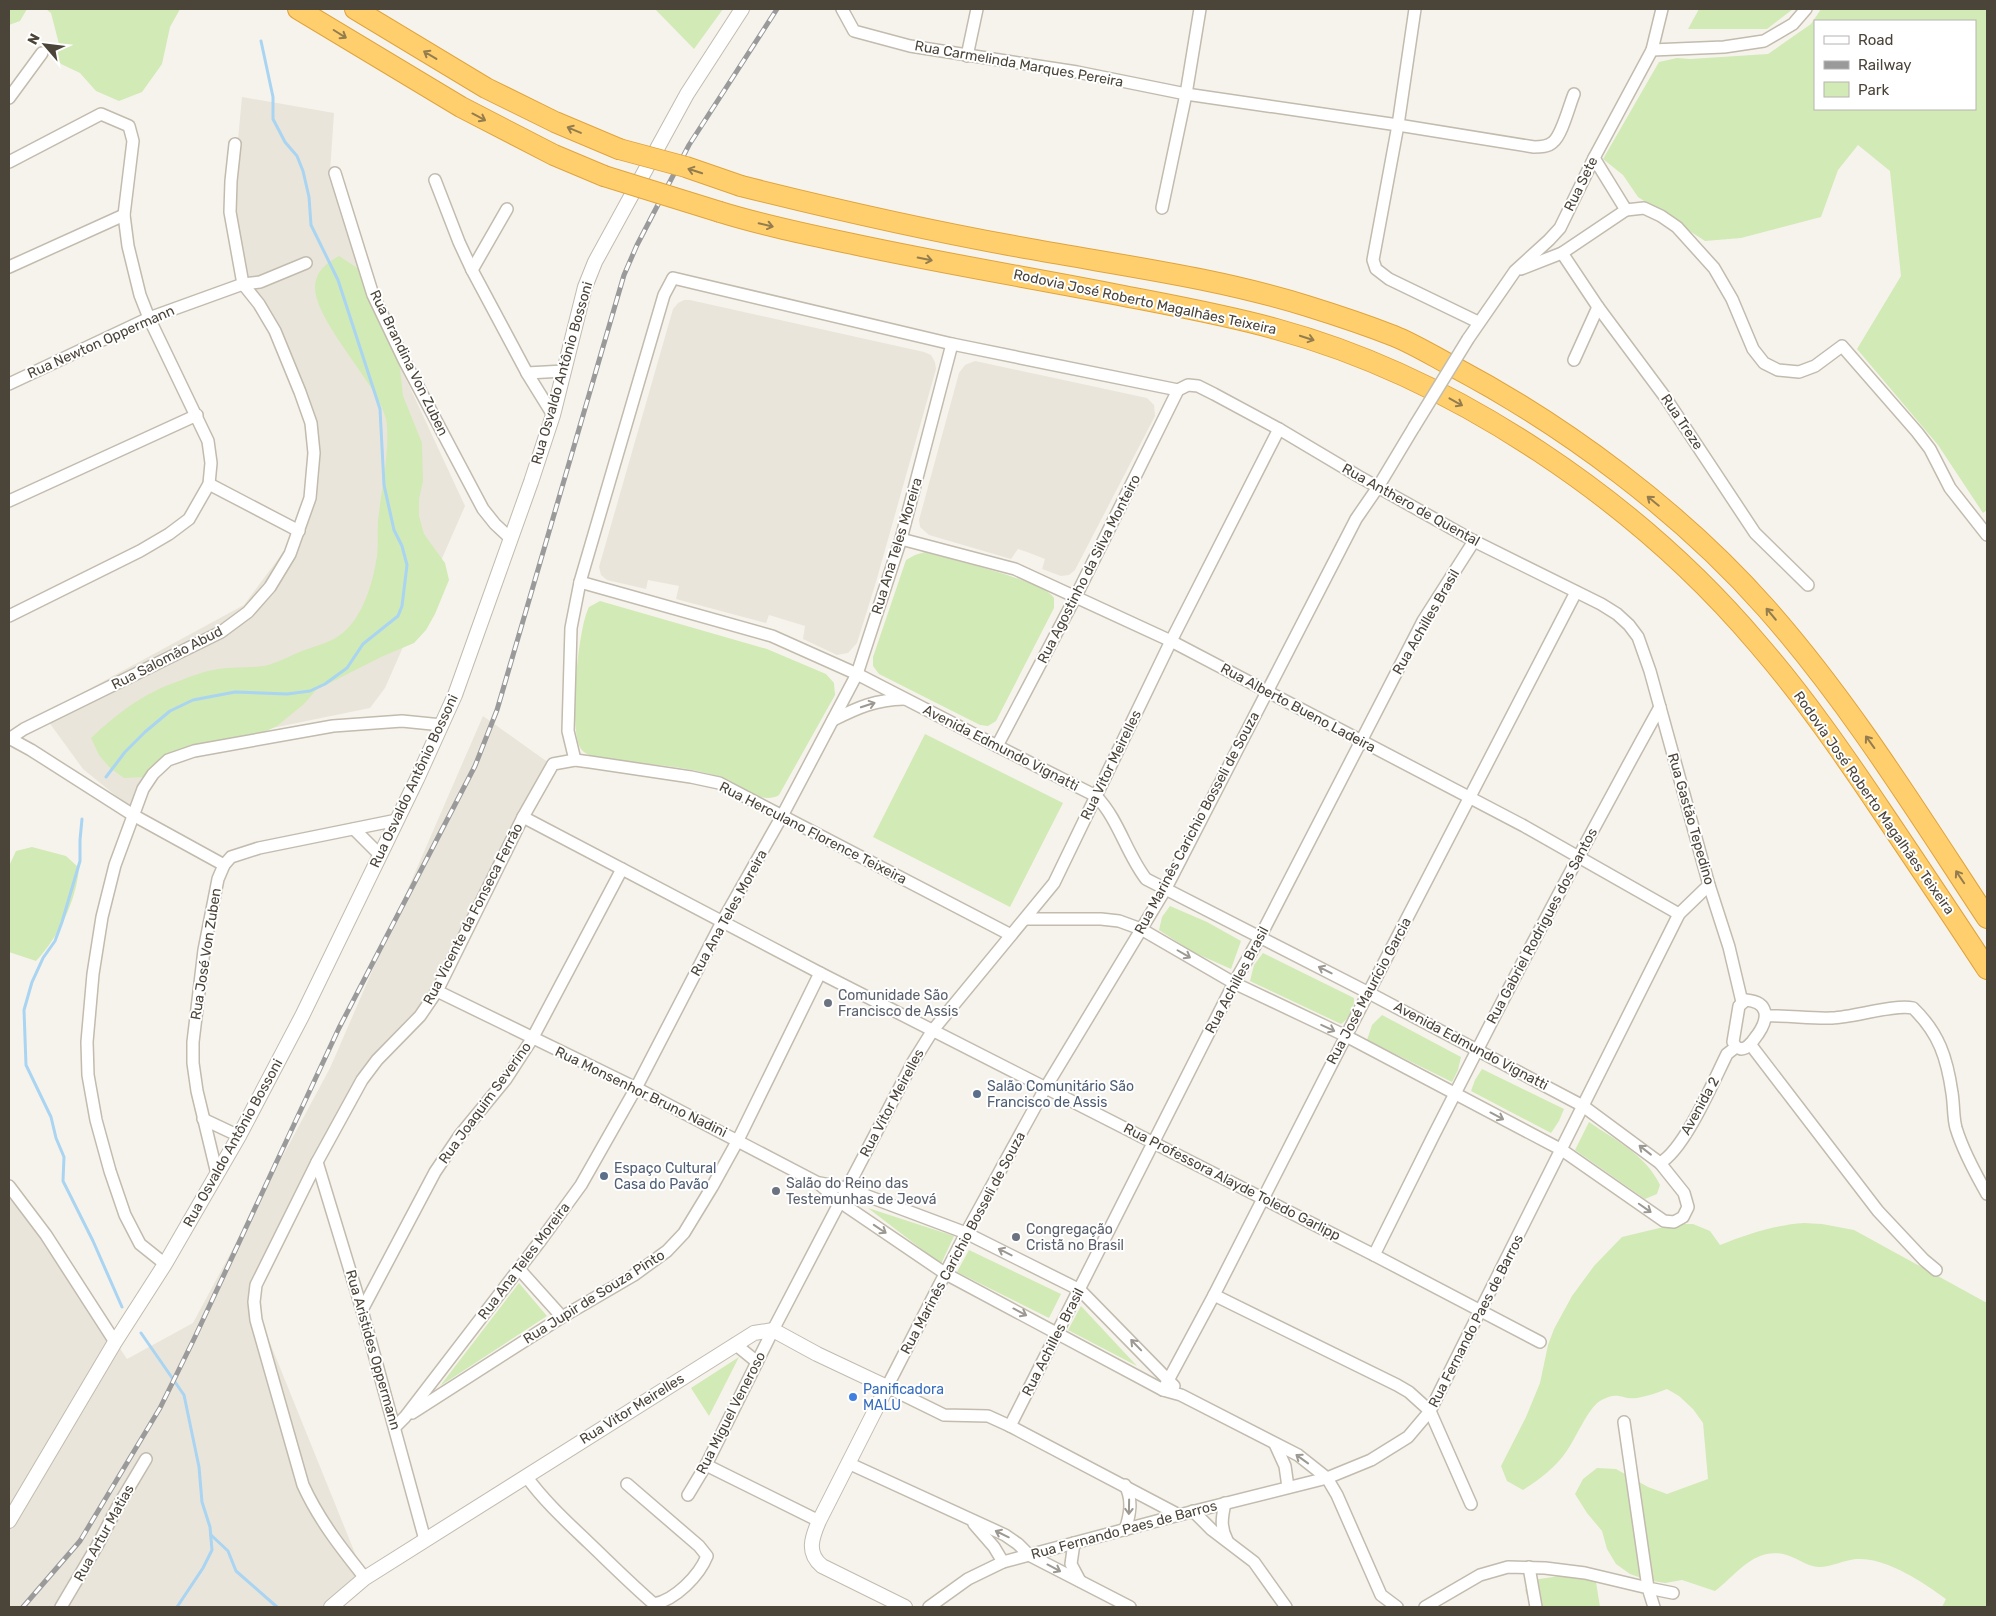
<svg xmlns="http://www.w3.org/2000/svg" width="1996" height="1616" font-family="Rubik,sans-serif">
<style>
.residential{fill:#eae5da}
.green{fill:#d2eab5;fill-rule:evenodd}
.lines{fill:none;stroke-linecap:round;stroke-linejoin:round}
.stream{stroke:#a9d4f2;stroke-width:3}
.minor-casing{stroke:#c2bbae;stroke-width:14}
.tertiary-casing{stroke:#c2bbae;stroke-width:16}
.motorway-casing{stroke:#e0a43c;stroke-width:22}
.minor{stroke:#fff;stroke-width:11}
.tertiary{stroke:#fff;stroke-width:14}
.motorway{stroke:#ffcf6e;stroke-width:20}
.rail-casing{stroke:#9a9a9a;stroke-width:5}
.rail{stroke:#fff;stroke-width:3;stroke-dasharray:9;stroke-linecap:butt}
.minor-bridge-casing{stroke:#c2bbae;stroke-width:14;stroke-linecap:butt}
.motorway-bridge-casing{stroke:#e0a43c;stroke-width:22;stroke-linecap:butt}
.minor-bridge{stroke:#fff;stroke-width:11}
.motorway-bridge{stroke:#ffcf6e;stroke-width:20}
.oneway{stroke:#937c4e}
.oneway2{stroke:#9c9892}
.worship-dot{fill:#6b7280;stroke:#fff;stroke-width:2}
.service-dot{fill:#5c6f8a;stroke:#fff;stroke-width:2}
.shop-dot{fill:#3f7fe0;stroke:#fff;stroke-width:2}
.labels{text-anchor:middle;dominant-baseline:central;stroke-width:4;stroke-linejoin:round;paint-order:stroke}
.street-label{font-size:14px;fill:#4b4439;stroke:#fff}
.worship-label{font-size:14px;fill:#5b616d;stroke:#fff;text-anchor:start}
.service-label{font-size:14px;fill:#4e5e75;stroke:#fff;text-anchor:start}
.shop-label{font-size:14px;fill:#366cbe;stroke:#fff;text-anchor:start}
</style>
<rect width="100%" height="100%" fill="#f6f3ec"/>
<g class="residential">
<polygon points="242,97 334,113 330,172 367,295 465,506 385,688 370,708 161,751 150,761 131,808 83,769 43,714 244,605 299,531 313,454 293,371 244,275 231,214"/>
<polygon points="684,300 690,300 924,352 931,355 935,362 936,369 876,582 857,643 848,653 837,655 803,639 805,626 769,615 766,623 676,599 679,586 648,580 646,589 607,580 601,575 599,567 673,309 678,303"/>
<polygon points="975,361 1147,398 1154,405 1155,416 1075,570 1069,575 1061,576 1042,569 1045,559 1027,552 1018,549 1011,559 929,535 920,527 919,520 959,373 965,365"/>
<polygon points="483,716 549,763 435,987 359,1079 302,1183 249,1291 365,1578 334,1607 9,1607 9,1187 66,1266 127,1359 193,1323 330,1068"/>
</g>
<g class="green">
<polygon points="9,9 27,9 20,21 9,25"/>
<polygon points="46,9 180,9 170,27 162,64 142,92 119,101 96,91 80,73 61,64 53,53 59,44 51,13"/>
<polygon points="655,9 723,9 694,49"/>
<polygon points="1699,9 1793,9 1767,29 1688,29"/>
<path d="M1821 9H1987V510L1983 513 1938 445 1857 349 1901 276 1890 171 1858 145 1838 170 1821 217 1741 238 1705 241 1638 197 1623 175 1603 159 1659 62 1677 58 1690 59 1768 54 1811 24ZM1815 21H1975V109H1815Z"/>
<path d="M339 256 368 275 385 307 390 325 399 359 403 396 422 443 423 481 419 499V516L424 534 445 563 449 580 435 614 426 630 414 643 381 657 316 690 304 704 277 726 260 734 193 757 144 777 124 778 110 768 99 755 91 738C119 712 142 694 179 681 191 676 205 671 218 669 233 667 249 668 264 666 278 663 289 656 302 651 312 647 324 644 334 639 360 625 371 589 376 562 379 548 377 534 378 521 381 493 391 445 386 419 378 382 306 314 316 280 319 268 329 262 339 256Z"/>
<path d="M925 552C948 559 1043 580 1054 598V608L996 721 988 726 980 725 879 674 873 666V657L906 560 915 555Z"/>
<path d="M600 601 767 649 826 674 834 683 835 695 779 795C761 806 740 784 723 778 686 765 640 764 601 759 595 757 585 755 581 749 568 731 578 627 589 607Z"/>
<polygon points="925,734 1063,803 1010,907 873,837"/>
<path d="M32 847 66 856 79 868C76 901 59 936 36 961L9 952V866L16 851Z"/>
<polygon points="1170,906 1207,922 1241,941 1231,969 1193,952 1159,930 1162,917"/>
<path d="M1263 953 1354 998C1354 1010 1351 1017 1341 1024L1250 981 1254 965Z"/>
<polygon points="1382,1015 1461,1057 1458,1070 1452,1082 1367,1040 1372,1025"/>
<polygon points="1482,1069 1564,1109 1559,1121 1551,1133 1471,1091 1475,1080"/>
<path d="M1589 1122C1615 1140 1646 1155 1660 1185L1657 1194 1645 1199 1575 1150Z"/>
<polygon points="868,1208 954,1236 941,1264"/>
<path d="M1804 1223 1822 1224 1854 1230 1987 1303V1607H1942L1946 1599C1923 1582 1886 1557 1856 1559 1844 1560 1831 1567 1819 1567 1807 1567 1795 1556 1783 1554 1753 1548 1736 1575 1715 1591L1682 1580 1665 1583 1647 1580 1630 1574 1616 1564 1607 1549 1602 1531 1587 1513 1575 1494 1583 1479 1597 1468 1616 1469 1648 1487 1667 1494 1708 1479 1703 1423 1693 1409 1679 1396 1667 1389C1657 1393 1648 1396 1637 1398 1620 1400 1620 1390 1600 1401 1588 1408 1575 1440 1566 1452 1555 1468 1539 1480 1523 1490L1507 1481 1501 1466 1526 1417 1540 1383 1548 1345 1554 1329 1572 1296 1594 1266 1622 1237 1676 1224H1693L1710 1231 1720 1245C1747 1234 1775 1225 1804 1223Z"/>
<polygon points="969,1250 1061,1294 1049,1318 957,1272"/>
<polygon points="519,1283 547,1316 440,1386"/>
<polygon points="1081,1306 1137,1366 1068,1330"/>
<polygon points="739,1357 709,1416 691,1388"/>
<polygon points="1579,1573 1596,1582 1600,1607 1531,1607 1525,1590 1533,1580"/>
</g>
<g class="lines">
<g class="stream">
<polyline points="106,777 125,752 145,732 170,711 193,700 235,692 287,694 310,691 325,684 347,668 363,644 398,616 402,606 407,565 402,546 394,530 384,485 380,409 338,280 311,225 309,197 303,171 297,156 285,142 273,119 273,97 261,41"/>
<polyline points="82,819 80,840 80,861 62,922 55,941 43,958 32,982 24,1010 26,1065 51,1117 56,1138 64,1157 63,1181 93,1241 122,1307"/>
<polyline points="141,1333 184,1395 199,1467 202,1502 210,1527 212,1550 203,1568 177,1607"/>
<polyline points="211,1535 228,1551 236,1571 277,1607"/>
</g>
<defs>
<g id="minor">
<path d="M842 9 854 31 910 46 1077 72 1186 94 1398 125 1534 147C1540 147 1548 147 1553 142 1562 135 1569 106 1574 94"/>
<polyline points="1415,9 1398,125 1373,260 1376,269 1389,279 1478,322"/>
<polyline points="1652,50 1724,47 1764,41 1793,24 1806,9"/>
<polyline points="967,56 977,9"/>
<polyline points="9,98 42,53"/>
<polyline points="1594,158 1626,210 1644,208 1661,216 1677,227 1714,268 1732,299 1753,349 1764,363 1778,370 1799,372 1815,366 1842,346 1917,432 1930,449 1950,488 1987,535"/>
<polyline points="9,162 101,114 129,126 133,141 124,215 128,246 140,295 149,318 208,441 211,463 209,484 189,519 169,534 140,551 9,616"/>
<polyline points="335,173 373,295 404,360 483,509 495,524 511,539"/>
<polyline points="435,180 459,242 472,270 527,373 553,415"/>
<polyline points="1162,208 1186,94 1200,9"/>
<polyline points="1562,253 1598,307 1665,397 1755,533 1808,585"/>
<polyline points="9,267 124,215"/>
<polyline points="1521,269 1562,253 1626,210"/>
<polyline points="472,270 507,209"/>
<polyline points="1468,339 1515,271 1549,240 1560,228 1594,158 1652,50 1662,9"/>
<polyline points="1574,360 1598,307"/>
<polyline points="527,373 564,371"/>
<polyline points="9,384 149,318 243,284 260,282 306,263"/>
<polyline points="1178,390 1188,385 1198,386 1214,394 1279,429 1358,476 1474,541 1601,604 1617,614 1629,625 1638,637 1650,671 1709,885 1729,947 1742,1002"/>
<polyline points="209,484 299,531"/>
<polyline points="9,501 197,415"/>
<polyline points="901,539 1015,569 1171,641 1524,826 1679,914"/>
<path d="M580 582 772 636 857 674 997 746 1096 796C1119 820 1126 853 1146 879L1369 993 1583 1106 1660 1163 1684 1193 1688 1207 1683 1217 1674 1222 1664 1221 1562 1150 1346 1036 1234 983 1141 929 1119 921 1101 919H1027"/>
<path d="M833 720C859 707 875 700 904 699"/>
<polyline points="9,738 31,750 133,815 224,865"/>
<polyline points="9,739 24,729 221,632 248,612 270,587 290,554 310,498 314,453 311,423 300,392 275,331 259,304 243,284 230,212 231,181 235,144"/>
<polyline points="997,746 1075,598 1178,390"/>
<polyline points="575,760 568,731 571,628 580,582 664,295 673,278 952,344 1178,390"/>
<polyline points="523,817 820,973 1374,1255 1540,1342"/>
<polyline points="354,829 380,855"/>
<polyline points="437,991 636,1088 818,1183 840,1202 946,1274 1163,1390 1181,1395 1298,1455 1327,1478 1337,1495 1381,1595 1397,1607"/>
<path d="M1746 1000C1769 1002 1769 1018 1758 1034 1753 1040 1750 1048 1741 1049L1736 1047 1733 1042 1739 1006Z"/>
<path d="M1766 1016C1788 1015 1810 1019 1832 1018 1855 1017 1894 1004 1913 1008 1939 1033 1947 1058 1952 1093 1954 1105 1953 1117 1956 1128 1963 1151 1975 1173 1987 1194"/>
<polyline points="1750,1044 1878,1211 1924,1260 1936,1270"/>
<polyline points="203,1119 239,1136"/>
<polyline points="317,1162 362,1310 425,1540"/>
<path d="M1660 1163C1685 1149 1714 1080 1727 1054L1736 1047"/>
<polyline points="217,1174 197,1091 193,1063 193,1042 204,950 218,879 224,865 231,857 259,848 397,820"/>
<polyline points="820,1183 846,1188 966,1233 1080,1290 1174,1386"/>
<polyline points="9,1186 46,1235 115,1342"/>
<path d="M1374 1255C1465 1070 1560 888 1660 707"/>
<polyline points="165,1264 140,1244 125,1215 110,1171 96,1120 88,1075 87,1042 93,974 102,917 115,865 143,789 153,774 168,760 194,751 333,726 402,721 442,725"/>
<polyline points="519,1269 562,1317"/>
<polyline points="1214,1295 1397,1385 1409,1392 1430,1411 1471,1504"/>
<polyline points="362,1310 435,1172 460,1135 506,1079 532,1039 622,869"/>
<polyline points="735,1344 757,1362"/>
<polyline points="1163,1390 1214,1295 1346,1036 1576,592"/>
<polyline points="412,1413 562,1317 634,1275 667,1251 684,1233 712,1187 738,1140 820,973"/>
<polyline points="1624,1422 1648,1588 1673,1593"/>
<polyline points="1010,1426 1234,983 1260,937 1423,621 1474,541"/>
<polyline points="395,1427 405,1417 541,1240 581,1185 636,1088 722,922 782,816 857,674 901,539 952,344"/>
<polyline points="1275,1444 1285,1466 1288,1487"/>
<polyline points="848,1463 1005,1535 1018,1544 1029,1555 1130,1607"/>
<polyline points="706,1465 819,1521"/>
<path d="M526 1476C544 1501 567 1522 589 1543 611 1564 632 1585 654 1604 675 1600 699 1576 707 1556L699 1546 627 1484"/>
<polyline points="688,1495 706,1465 773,1330 913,1062 933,1030 1054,883 1171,641 1279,429"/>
<path d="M1225 1503C1222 1517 1220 1527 1227 1540"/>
<polyline points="1193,1511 1212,1530 1254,1562 1286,1607"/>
<polyline points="1179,1515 1010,1426 988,1416 944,1415 887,1387 966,1233 1046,1087 1165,890 1356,519 1378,487 1414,427"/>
<polyline points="974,1524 994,1547 1003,1562"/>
<path d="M1125 1530C1130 1515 1133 1500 1125 1485"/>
<polyline points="1074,1543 1071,1564 1080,1581"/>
<polyline points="1529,1567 1536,1607"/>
<path d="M365 1578C341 1548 319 1520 303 1485L256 1320 254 1302 256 1285 317 1162 362 1080 377 1060 420 1016 437 991 523 817 553 764 575 760 590 762 691 777 719 783 1011 935"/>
<polyline points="61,1607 97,1546 118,1506 146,1459"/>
<polyline points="929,1607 968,1579 1003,1562 1179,1515 1327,1478 1371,1460 1408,1437 1430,1411 1679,914 1709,885"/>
<polyline points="1425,1607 1480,1575 1508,1567 1545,1568 1585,1573 1648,1588 1654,1607"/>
</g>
<g id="tertiary">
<polyline points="9,1521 115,1342 165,1264 239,1136 302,1016 417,779 455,695 531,482 553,415 585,287 595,262 687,94 742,9"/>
<path d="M331 1607 365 1578 754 1333 773 1330 817 1354 887 1387 819 1521C812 1537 806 1553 822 1566L905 1607"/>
</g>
<g id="motorway">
<polyline points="298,9 461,107 554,155 604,176"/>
<polyline points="355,9 486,88 555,122 619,149"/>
<path d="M741 186C837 210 934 232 1031 249 1124 266 1217 278 1307 306 1336 315 1366 325 1394 336 1414 344 1435 357 1454 367 1567 427 1681 512 1766 608 1850 703 1917 812 1987 918"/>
<path d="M720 212C762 225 805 234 848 243 940 263 1032 278 1124 296 1175 306 1226 315 1276 329 1456 378 1638 502 1758 644 1804 697 1844 755 1883 813 1918 865 1953 917 1987 969"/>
</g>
</defs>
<use href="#minor" class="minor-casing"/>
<use href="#tertiary" class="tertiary-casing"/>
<use href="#motorway" class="motorway-casing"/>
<use href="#minor" class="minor"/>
<use href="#tertiary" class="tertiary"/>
<use href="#motorway" class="motorway"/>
<defs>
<polyline id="rail" points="23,1607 80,1541 160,1408 194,1339 339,1028 475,766 497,710 624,275 637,245 689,145 777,9"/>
</defs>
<use href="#rail" class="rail-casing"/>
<use href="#rail" class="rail"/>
<defs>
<polyline id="minor-bridge" points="1414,427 1468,339"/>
<g id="motorway-bridge">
<polyline points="619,149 686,167 741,186"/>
<polyline points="604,176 720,212"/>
</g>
</defs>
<use href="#minor-bridge" class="minor-bridge-casing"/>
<use href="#motorway-bridge" class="motorway-bridge-casing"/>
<use href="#minor-bridge" class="minor-bridge"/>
<use href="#motorway-bridge" class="motorway-bridge"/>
</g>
<defs><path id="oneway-shaft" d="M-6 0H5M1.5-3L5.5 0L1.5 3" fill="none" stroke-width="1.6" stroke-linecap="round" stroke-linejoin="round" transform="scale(1.25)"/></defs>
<g class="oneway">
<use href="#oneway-shaft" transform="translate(340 34) rotate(32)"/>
<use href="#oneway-shaft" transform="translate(430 55) rotate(-149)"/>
<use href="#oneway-shaft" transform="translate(479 117) rotate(28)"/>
<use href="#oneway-shaft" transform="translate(574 130) rotate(-157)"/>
<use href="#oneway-shaft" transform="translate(695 171) rotate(-162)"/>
<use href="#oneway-shaft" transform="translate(766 225) rotate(13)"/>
<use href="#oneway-shaft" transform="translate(925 259) rotate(11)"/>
<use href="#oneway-shaft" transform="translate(1307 338) rotate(18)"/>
<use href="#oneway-shaft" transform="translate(1456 402) rotate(29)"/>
<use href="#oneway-shaft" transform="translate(1653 501) rotate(-141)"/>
<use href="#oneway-shaft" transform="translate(1771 614) rotate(-130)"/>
<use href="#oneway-shaft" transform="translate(1870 742) rotate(-126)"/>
<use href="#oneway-shaft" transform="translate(1960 877) rotate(-124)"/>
</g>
<g class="oneway2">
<use href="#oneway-shaft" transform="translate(868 705) rotate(-18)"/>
<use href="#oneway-shaft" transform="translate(1184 954) rotate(30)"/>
<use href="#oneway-shaft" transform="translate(1325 970) rotate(-153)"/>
<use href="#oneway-shaft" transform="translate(1328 1028) rotate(25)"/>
<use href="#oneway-shaft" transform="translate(1497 1116) rotate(28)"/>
<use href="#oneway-shaft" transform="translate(1645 1150) rotate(-142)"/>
<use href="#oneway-shaft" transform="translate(1645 1208) rotate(35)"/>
<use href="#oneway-shaft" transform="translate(880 1229) rotate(34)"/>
<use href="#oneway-shaft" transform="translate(1005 1252) rotate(-153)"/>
<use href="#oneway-shaft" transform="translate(1020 1312) rotate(28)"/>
<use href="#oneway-shaft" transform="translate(1136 1345) rotate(-134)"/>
<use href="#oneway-shaft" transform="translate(1302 1459) rotate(-144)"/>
<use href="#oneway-shaft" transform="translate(1129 1507) rotate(91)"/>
<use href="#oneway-shaft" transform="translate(1002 1534) rotate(-154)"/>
<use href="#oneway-shaft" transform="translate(1054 1568) rotate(28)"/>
</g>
<g class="worship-dot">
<circle cx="828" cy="1003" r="5"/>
<circle cx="776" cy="1191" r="5"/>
<circle cx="1016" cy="1237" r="5"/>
</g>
<g class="service-dot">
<circle cx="977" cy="1094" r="5"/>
<circle cx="604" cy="1176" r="5"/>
</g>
<circle class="shop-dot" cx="853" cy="1397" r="5"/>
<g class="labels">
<g class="street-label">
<text transform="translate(1019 64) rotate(10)">Rua Carmelinda Marques Pereira</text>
<text transform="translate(1581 184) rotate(-64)">Rua Sete</text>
<text transform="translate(1145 302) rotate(12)">Rodovia José Roberto Magalhães Teixeira</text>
<text transform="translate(101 342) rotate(-24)">Rua Newton Oppermann</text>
<text transform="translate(409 363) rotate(64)">Rua Brandina Von Zuben</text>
<text transform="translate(562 373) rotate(-74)">Rua Osvaldo Antônio Bossoni</text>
<text transform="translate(1682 422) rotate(56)">Rua Treze</text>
<text transform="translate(1411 505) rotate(29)">Rua Anthero de Quental</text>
<text transform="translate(897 546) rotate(-73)">Rua Ana Teles Moreira</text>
<text transform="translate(1089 569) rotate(-63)">Rua Agostinho da Silva Monteiro</text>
<text transform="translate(1426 622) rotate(-60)">Rua Achilles Brasil</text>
<text transform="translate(167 658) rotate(-27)">Rua Salomão Abud</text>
<text transform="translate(1298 708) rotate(28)">Rua Alberto Bueno Ladeira</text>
<text transform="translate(1001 748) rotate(27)">Avenida Edmundo Vignatti</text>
<text transform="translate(1111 765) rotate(-64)">Rua Vitor Meirelles</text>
<text transform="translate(414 781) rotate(-65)">Rua Osvaldo Antônio Bossoni</text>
<text transform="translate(1874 803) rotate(55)">Rodovia José Roberto Magalhães Teixeira</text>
<text transform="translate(1691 819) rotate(74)">Rua Gastão Tepedino</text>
<text transform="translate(1197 823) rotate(-62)">Rua Marinês Carichio Bosseli de Souza</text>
<text transform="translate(813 833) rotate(27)">Rua Herculano Florence Teixeira</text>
<text transform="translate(729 913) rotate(-61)">Rua Ana Teles Moreira</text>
<text transform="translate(473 914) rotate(-63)">Rua Vicente da Fonseca Ferrão</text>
<text transform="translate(1542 926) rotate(-62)">Rua Gabriel Rodrigues dos Santos</text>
<text transform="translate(206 954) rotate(-81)">Rua José Von Zuben</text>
<text transform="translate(1237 980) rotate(-62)">Rua Achilles Brasil</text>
<text transform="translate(1369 991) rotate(-62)">Rua José Maurício Garcia</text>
<text transform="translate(1471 1046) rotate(28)">Avenida Edmundo Vignatti</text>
<text transform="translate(641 1092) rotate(26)">Rua Monsenhor Bruno Nadini</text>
<text transform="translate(485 1103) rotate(-54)">Rua Joaquim Severino</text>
<text transform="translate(892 1103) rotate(-62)">Rua Vitor Meirelles</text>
<text transform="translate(1700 1106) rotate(-61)">Avenida 2</text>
<text transform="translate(233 1143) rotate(-61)">Rua Osvaldo Antônio Bossoni</text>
<text transform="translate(1232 1182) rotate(27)">Rua Professora Alayde Toledo Garlipp</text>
<text transform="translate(963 1243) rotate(-62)">Rua Marinês Carichio Bosseli de Souza</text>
<text transform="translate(524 1261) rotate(-53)">Rua Ana Teles Moreira</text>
<text transform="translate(594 1297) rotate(-32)">Rua Jupir de Souza Pinto</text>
<text transform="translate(1476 1321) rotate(-63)">Rua Fernando Paes de Barros</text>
<text transform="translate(1053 1342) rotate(-63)">Rua Achilles Brasil</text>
<text transform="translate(373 1350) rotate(74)">Rua Aristides Oppermann</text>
<text transform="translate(632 1409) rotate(-32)">Rua Vitor Meirelles</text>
<text transform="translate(731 1413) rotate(-63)">Rua Miguel Veneroso</text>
<text transform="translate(1124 1530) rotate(-15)">Rua Fernando Paes de Barros</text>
<text transform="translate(104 1533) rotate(-61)">Rua Artur Matias</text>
</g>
<g class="worship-label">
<text x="838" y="995">Comunidade São<tspan x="838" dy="16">Francisco de Assis</tspan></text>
<text x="786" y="1183">Salão do Reino das<tspan x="786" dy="16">Testemunhas de Jeová</tspan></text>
<text x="1026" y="1229">Congregação<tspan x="1026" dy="16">Cristã no Brasil</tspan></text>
</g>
<g class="service-label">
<text x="987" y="1086">Salão Comunitário São<tspan x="987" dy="16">Francisco de Assis</tspan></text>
<text x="614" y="1168">Espaço Cultural<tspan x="614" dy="16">Casa do Pavão</tspan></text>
</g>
<g class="shop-label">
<text x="863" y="1389">Panificadora<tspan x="863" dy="16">MALU</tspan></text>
</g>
</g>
<rect width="1996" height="1616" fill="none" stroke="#4b4439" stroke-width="20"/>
<rect x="1814" y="20" width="162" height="90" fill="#ffffff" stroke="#b7b4b0"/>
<rect x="1824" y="36" width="25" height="8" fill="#ffffff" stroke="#b7b4b0"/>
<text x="1858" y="45" font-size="15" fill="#4b4439">Road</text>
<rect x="1824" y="61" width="25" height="8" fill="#9a9a9a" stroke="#b7b4b0"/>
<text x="1858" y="70" font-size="15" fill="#4b4439">Railway</text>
<rect x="1824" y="82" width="25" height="15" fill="#d2eab5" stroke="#b7b4b0"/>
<text x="1858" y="95" font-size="15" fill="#4b4439">Park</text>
<g transform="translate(45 45) rotate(298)" stroke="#ffffff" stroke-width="4" paint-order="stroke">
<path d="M0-4L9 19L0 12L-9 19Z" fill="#4b4439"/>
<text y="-8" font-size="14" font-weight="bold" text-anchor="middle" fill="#4b4439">N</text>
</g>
</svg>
